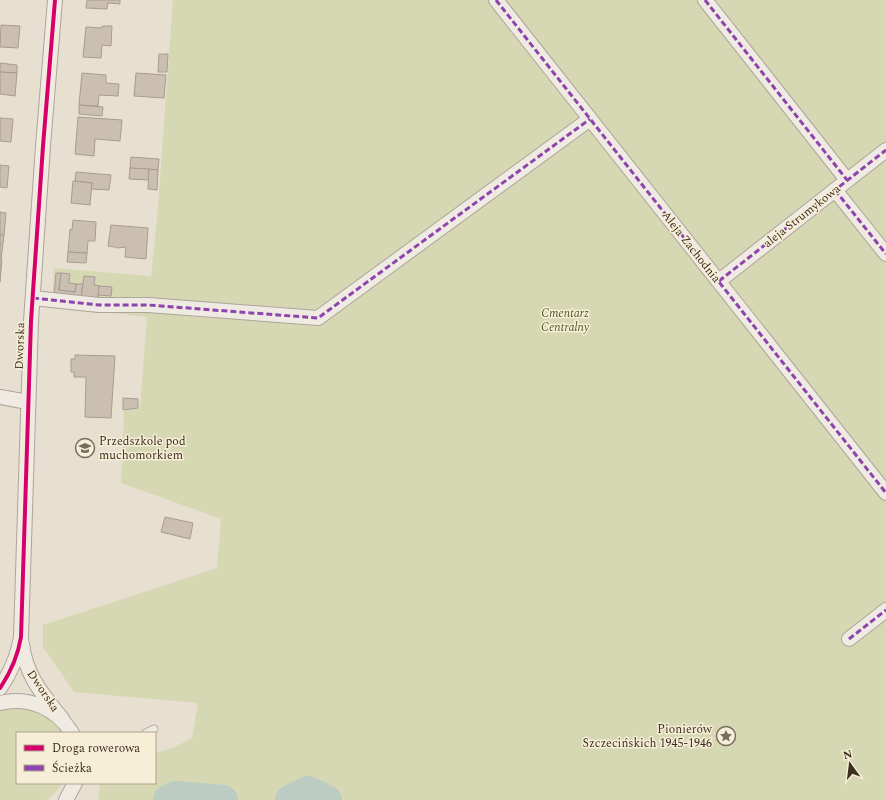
<svg xmlns="http://www.w3.org/2000/svg" width="886" height="800" font-family="Spectral,serif">
<style>
.green{fill:#d6d7b3}
.lines{fill:none;stroke-linecap:round;stroke-linejoin:round}
.river{stroke:#bcccc2;stroke-width:30}
.building{fill:#cbbfb2;stroke:#a89c90}
.lane-casing{stroke:#ada599;stroke-width:9}
.street-casing{stroke:#ada599;stroke-width:16}
.lane{stroke:#efebe3;stroke-width:7}
.street{stroke:#efebe3;stroke-width:14}
.quiet{stroke:#8e44ad;stroke-width:3;stroke-dasharray:6 3;stroke-linecap:butt}
.cycleway-casing{stroke:#f7eed8;stroke-width:6}
.cycleway{stroke:#d6006c;stroke-width:4}
.labels{text-anchor:middle;dominant-baseline:central;stroke-width:3;stroke-linejoin:round;paint-order:stroke}
.street-label{font-size:12px;fill:#3d2e20;stroke:#f7eed8}
.park-label{font-size:12px;font-style:italic;fill:#4d5a26;stroke:#f7eed8}
.poi-label{font-size:12px;fill:#3d2e20;stroke:#f7eed8;text-anchor:start}
</style>
<rect width="100%" height="100%" fill="#e7e0d1"/>
<g class="green">
<polygon points="173,0 886,0 886,800 98,800 100,783 155,783 155,753 176,747 192,737 198,703 74,692 43,647 43,625 217,568 221,519 121,483 124,411 140,408 147,317 52,306 54,268 151,276 157,219"/>
<path d="M19 707C37 711 53 716 62 733H17V783H62L57 791 47 800H0V710Z"/>
</g>
<g class="lines">
<g class="river">
<polyline points="168,800 176,796 223,800"/>
<polyline points="290,800 308,791 327,800"/>
</g>
</g>
<g class="building">
<polygon points="87,0 120,0 120,4 108,3 107,9 86,8"/>
<polygon points="1,25 20,26 18,48 0,47"/>
<polygon points="102,26 112,26 111,46 102,45 101,58 83,57 86,27 102,28"/>
<polygon points="159,54 168,54 167,72 158,72"/>
<polygon points="0,63 17,65 17,73 0,72"/>
<polygon points="0,72 17,73 15,96 0,94"/>
<polygon points="82,73 106,75 106,83 119,84 118,96 99,95 98,106 79,105"/>
<polygon points="136,73 166,75 164,98 134,96"/>
<polygon points="79,105 103,107 102,116 79,114"/>
<polygon points="78,117 122,120 120,141 95,139 94,156 75,154"/>
<polygon points="0,118 13,119 11,142 0,141"/>
<polygon points="131,157 159,159 158,170 130,168"/>
<polygon points="0,165 9,166 7,188 0,187"/>
<polygon points="130,168 149,169 149,180 129,179"/>
<polygon points="149,169 158,170 157,190 148,189"/>
<polygon points="76,172 111,175 109,190 91,189 92,183 75,181"/>
<polygon points="73,181 92,183 90,205 71,203"/>
<polygon points="0,212 6,213 4,235 0,235"/>
<polygon points="73,220 96,222 95,241 88,241 87,253 68,252 70,229 72,230"/>
<polygon points="111,225 148,228 146,259 125,257 126,247 117,248 115,247 108,246"/>
<polygon points="0,235 4,235 3,244 0,244"/>
<polygon points="0,245 3,245 1,259 2,259 0,282"/>
<polygon points="68,252 87,253 86,263 67,262"/>
<polygon points="56,273 61,273 59,290 75,292 76,284 83,284 81,298 54,295"/>
<polygon points="61,273 70,274 69,283 76,284 75,292 59,290"/>
<polygon points="84,276 95,277 94,285 99,286 98,300 81,298"/>
<polygon points="99,286 112,287 111,296 98,295"/>
<polygon points="75,355 115,356 111,418 85,417 86,377 74,377 74,372 71,372 71,359 75,359"/>
<polygon points="123,398 138,399 138,408 123,410"/>
<polygon points="165,517 193,523 190,539 161,532"/>
</g>
<g class="lines">
<defs>
<polyline id="lane" points="146,733 154,729"/>
<g id="street">
<polyline points="496,0 886,493"/>
<polyline points="705,0 847,180"/>
<polyline points="835,190 886,254"/>
<polyline points="719,281 886,150"/>
<polyline points="33,298 99,305 148,305 318,318 590,119"/>
<polyline points="0,397 28,402"/>
<polyline points="849,639 886,610"/>
<path d="M22 644C26 677 44 696 63 720"/>
<path d="M0 688C11 672 18 655 21 637L31 321 43 146 55 0"/>
<path d="M0 703C29 696 56 708 72 733"/>
<polyline points="66,800 75,783"/>
</g>
</defs>
<use href="#lane" class="lane-casing"/>
<use href="#street" class="street-casing"/>
<use href="#lane" class="lane"/>
<use href="#street" class="street"/>
<g class="quiet">
<polyline points="496,0 886,493"/>
<polyline points="705,0 847,180"/>
<polyline points="835,190 886,254"/>
<polyline points="719,281 886,150"/>
<polyline points="33,298 99,305 148,305 318,318 590,119"/>
<polyline points="849,639 886,610"/>
</g>
<defs>
<path id="cycleway" d="M0 688C11 672 18 655 21 637L31 321 43 146 55 0"/>
</defs>
<use href="#cycleway" class="cycleway-casing"/>
<use href="#cycleway" class="cycleway"/>
</g>
<defs>
<symbol id="school-ring" viewBox="-11 -11 22 22"><circle r="9.5" fill="#f7eed8" stroke="#786c5e" stroke-width="1.5"/><path d="M0-5L7-2L0 1L-7-2ZM-4 1L0 2.5L4 1V4Q0 6-4 4Z" fill="#786c5e"/></symbol>
<symbol id="sight-ring" viewBox="-11 -11 22 22"><circle r="9.5" fill="#f7eed8" stroke="#786c5e" stroke-width="1.5"/><path d="M0-6L1.8-2.2L6-1.7L2.9 1.2L3.7 5.4L0 3.3L-3.7 5.4L-2.9 1.2L-6-1.7L-1.8-2.2Z" fill="#786c5e"/></symbol>
</defs>
<g fill-rule="evenodd">
<use href="#school-ring" x="74" y="437" width="22" height="22"/>
<use href="#sight-ring" x="715" y="725" width="22" height="22"/>
</g>
<g class="labels">
<g class="street-label">
<text transform="translate(802 216) rotate(-38)">aleja Strumykowa</text>
<text transform="translate(691 247) rotate(52)">Aleja Zachodnia</text>
<text transform="translate(20 346) rotate(-88)">Dworska</text>
<text transform="translate(43 691) rotate(56)">Dworska</text>
</g>
<g class="park-label">
<text x="565" y="313">Cmentarz<tspan x="565" dy="14">Centralny</tspan></text>
</g>
<g class="poi-label">
<text x="99" y="441">Przedszkole pod<tspan x="99" dy="14">muchomorkiem</tspan></text>
<text x="712" y="729" text-anchor="end">Pionierów<tspan x="712" dy="14">Szczecińskich 1945-1946</tspan></text>
</g>
</g>
<rect x="16" y="732" width="140" height="52" fill="#f7eed8" stroke="#ada18e"/>
<rect x="24" y="745" width="20" height="6" fill="#d6006c" stroke="#ada18e"/>
<text x="52" y="752" font-size="12" fill="#3d2e20">Droga rowerowa</text>
<rect x="24" y="765" width="20" height="6" fill="#8e44ad" stroke="#ada18e"/>
<text x="52" y="772" font-size="12" fill="#3d2e20">Ścieżka</text>
<g transform="translate(850 764) rotate(346)" stroke="#f7eed8" stroke-width="3" paint-order="stroke">
<path d="M0-3L7 15L0 10L-7 15Z" fill="#3d2e20"/>
<text y="-6" font-size="11" font-weight="bold" text-anchor="middle" fill="#3d2e20">N</text>
</g>
</svg>
